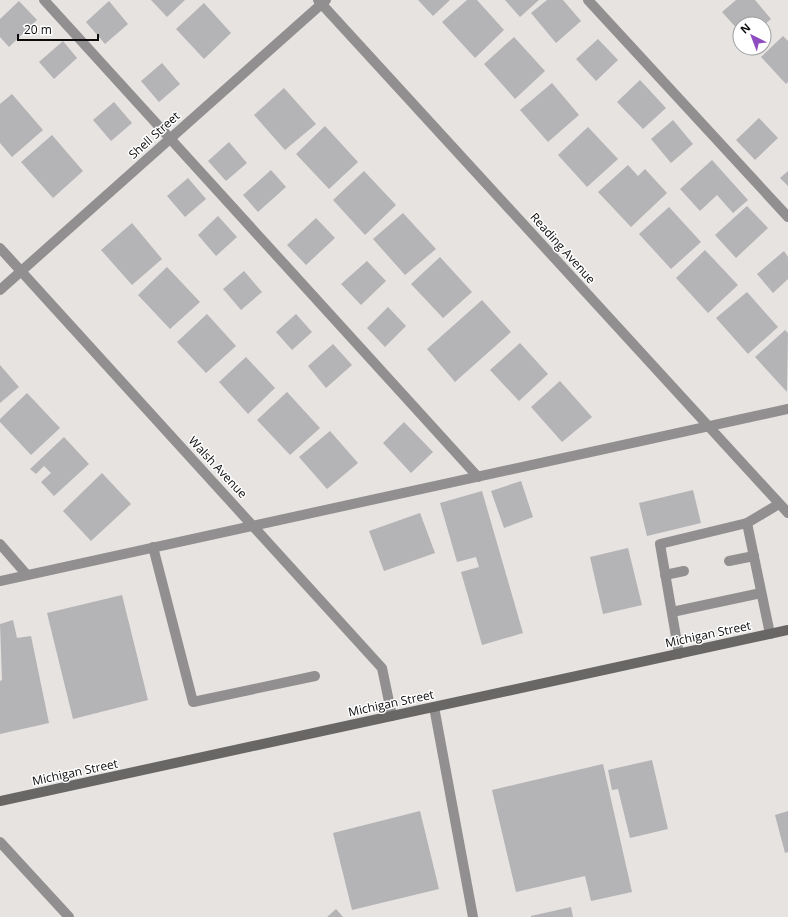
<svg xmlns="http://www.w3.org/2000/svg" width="788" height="917" font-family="'Open Sans',sans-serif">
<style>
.building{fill:#b4b3b6}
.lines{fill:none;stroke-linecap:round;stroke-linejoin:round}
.service{stroke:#918f8f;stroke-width:10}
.minor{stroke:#918f8f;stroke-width:10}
.secondary{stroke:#696766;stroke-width:10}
.labels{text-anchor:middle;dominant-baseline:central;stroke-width:3;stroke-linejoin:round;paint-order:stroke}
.street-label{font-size:12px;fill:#0d0c0c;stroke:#fff}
</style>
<rect width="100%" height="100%" fill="#e6e3e1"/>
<g class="building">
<polygon points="151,0 185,0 167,17"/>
<polygon points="418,0 450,0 433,16"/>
<polygon points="467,0 477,0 504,30 475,58 442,22"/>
<polygon points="505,0 539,0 520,17"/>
<polygon points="547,0 563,0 581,21 556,43 531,13"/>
<polygon points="736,0 755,0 771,19 764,25 764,24 740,24 740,32 722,12"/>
<polygon points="19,1 37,20 9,47 0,37 0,19"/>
<polygon points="109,1 128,24 105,44 86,22"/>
<polygon points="204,3 231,33 204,59 176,29"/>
<polygon points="783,36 788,41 788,82 786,84 761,57"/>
<polygon points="514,37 545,71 515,99 484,64"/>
<polygon points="598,39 618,60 596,81 576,59"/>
<polygon points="63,41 77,58 54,79 39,62"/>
<polygon points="162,63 180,84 159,102 141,81"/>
<polygon points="640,80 666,108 643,129 617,102"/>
<polygon points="552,83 579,115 548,142 520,110"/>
<polygon points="284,88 316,124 285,150 254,115"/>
<polygon points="12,94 43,130 12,157 0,143 0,104"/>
<polygon points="114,102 132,123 111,141 93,120"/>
<polygon points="759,118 778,138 755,160 736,140"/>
<polygon points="673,120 693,144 671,163 651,139"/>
<polygon points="325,126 358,162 329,189 296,154"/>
<polygon points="588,127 618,159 587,187 558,155"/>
<polygon points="52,135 83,171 53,198 21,162"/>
<polygon points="229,142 247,163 226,181 208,161"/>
<polygon points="712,160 748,200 733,213 717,195 700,211 680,189"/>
<polygon points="628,165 638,176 645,169 667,193 631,227 598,192"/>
<polygon points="271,170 286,187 258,212 243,195"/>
<polygon points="364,171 396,205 365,235 333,200"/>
<polygon points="788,171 788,186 780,178"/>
<polygon points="188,178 206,199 185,217 167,196"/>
<polygon points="747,206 768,228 736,258 715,235"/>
<polygon points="669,207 701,242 671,269 639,234"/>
<polygon points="403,213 436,249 405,275 373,239"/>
<polygon points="218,216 237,237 216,256 198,235"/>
<polygon points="316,218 335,238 306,265 287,245"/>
<polygon points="132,223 162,259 132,285 101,250"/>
<polygon points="705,250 738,285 708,313 676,278"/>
<polygon points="784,251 788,257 788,279 773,293 757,274"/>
<polygon points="440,257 472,292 443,318 411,284"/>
<polygon points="367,261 386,281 361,305 341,284"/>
<polygon points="167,267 200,302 170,329 138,295"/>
<polygon points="244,271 262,292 241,310 223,289"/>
<polygon points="747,292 778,327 748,354 716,318"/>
<polygon points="482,300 511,332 455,382 427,349"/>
<polygon points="388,307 406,326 385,347 367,328"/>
<polygon points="207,314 236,346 206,373 177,342"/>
<polygon points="296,314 312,332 292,350 276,332"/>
<polygon points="785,330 788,333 787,392 755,357"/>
<polygon points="520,343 548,374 519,401 490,370"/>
<polygon points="333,344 352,365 326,388 308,366"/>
<polygon points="246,357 275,388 248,414 219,382"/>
<polygon points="0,365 19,387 0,403"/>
<polygon points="560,381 592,417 562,442 531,407"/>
<polygon points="287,392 320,428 290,455 257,420"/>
<polygon points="27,393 60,428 31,455 0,422 0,419"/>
<polygon points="404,422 433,452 411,473 383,443"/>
<polygon points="330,431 358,463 327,489 299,457"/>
<polygon points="64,437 89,464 54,496 41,482 51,473 44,466 36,474 30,469"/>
<polygon points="102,473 131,504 91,541 63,511"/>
<polygon points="521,481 533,517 504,528 491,491"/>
<polygon points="693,490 701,523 647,536 639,503"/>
<polygon points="482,491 523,633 482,645 461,572 479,567 476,557 457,562 440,503"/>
<polygon points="420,513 435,553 384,571 369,531"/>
<polygon points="628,548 642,605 603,614 590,557"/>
<polygon points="122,595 148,700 73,719 47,613"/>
<polygon points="13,620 17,638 31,636 49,723 0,734 0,681 2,680 0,624"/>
<polygon points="652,760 668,829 630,838 618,789 612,790 608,770"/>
<polygon points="603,764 632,892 591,901 585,876 516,892 492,790"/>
<polygon points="420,811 439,889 352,910 333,833"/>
<polygon points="788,811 788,852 785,853 775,815"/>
<polygon points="571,907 573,917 531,917 531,916"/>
<polygon points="336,909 343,917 327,917"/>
</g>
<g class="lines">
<g class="service">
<polyline points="44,0 478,477"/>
<polyline points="588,0 788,217"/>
<polyline points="747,523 779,504"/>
<polyline points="0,544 27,575"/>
<polyline points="153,547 193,702 315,676"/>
<polyline points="729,561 754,556"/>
<polyline points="665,575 684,571"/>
<polyline points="0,581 788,409"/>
<polyline points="672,612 761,593"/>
<polyline points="679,654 660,544 747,523 770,634"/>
<polyline points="434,707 473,917"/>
</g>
<g class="minor">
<polyline points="318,0 788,513"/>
<polyline points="0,248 382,668 392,716"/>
<polyline points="0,290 326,0"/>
<polyline points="0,842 69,917"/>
</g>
<polyline class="secondary" points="0,801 788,630"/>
</g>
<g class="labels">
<g class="street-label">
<text transform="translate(154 135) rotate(-42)">Shell Street</text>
<text transform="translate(563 248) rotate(48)">Reading Avenue</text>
<text transform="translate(218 467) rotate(47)">Walsh Avenue</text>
<text transform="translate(708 634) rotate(-12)">Michigan Street</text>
<text transform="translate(391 703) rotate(-12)">Michigan Street</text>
<text transform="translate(75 772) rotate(-12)">Michigan Street</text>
</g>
</g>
<g transform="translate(752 36) rotate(318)"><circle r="19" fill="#ffffff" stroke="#9e9e9e"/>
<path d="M0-3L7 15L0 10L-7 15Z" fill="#8e4cc0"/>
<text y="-6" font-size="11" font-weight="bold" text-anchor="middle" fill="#0d0c0c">N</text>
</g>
<path d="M18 34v6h80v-6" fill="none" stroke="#0d0c0c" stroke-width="2"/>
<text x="24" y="34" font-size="12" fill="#0d0c0c" stroke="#ffffff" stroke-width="3" paint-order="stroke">20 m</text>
</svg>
